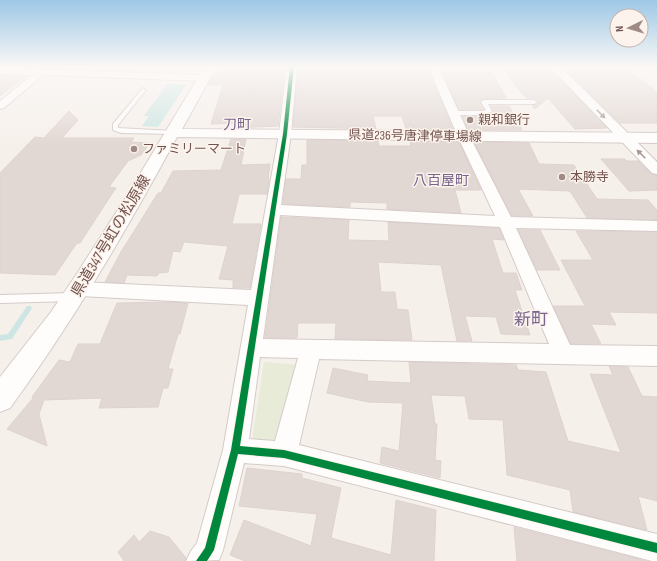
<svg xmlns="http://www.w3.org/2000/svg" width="657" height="561" font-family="'Sofia Sans Condensed','Noto Sans JP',sans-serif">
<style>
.green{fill:#e7ebd7}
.water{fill:#cee6e3}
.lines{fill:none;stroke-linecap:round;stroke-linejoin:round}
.stream{fill:#cee6e3;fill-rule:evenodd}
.building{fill:#e2d8d3;stroke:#ded2ce}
.service-casing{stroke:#d4cbc8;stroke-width:2}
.minor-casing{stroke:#d4cbc8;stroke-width:2}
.secondary-casing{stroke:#d5cbc8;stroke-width:2}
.service{fill:#fefdfc;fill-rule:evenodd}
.minor{fill:#fefdfc;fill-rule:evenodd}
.secondary{fill:#fefdfc;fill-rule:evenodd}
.cycleway-casing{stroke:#fdf3ed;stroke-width:2}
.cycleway{fill:#00873e;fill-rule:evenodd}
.oneway{fill:#aa9794}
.poi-dot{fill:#a08a85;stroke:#fdf3ed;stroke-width:1.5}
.labels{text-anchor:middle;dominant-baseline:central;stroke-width:3;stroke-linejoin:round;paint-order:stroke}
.far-poi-label{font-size:13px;fill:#72534e;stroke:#fdf3ed;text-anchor:start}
.far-street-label{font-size:13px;fill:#72534e;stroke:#fdf3ed}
.far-quarter-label{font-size:14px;fill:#78668d;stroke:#fdf3ed}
.street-label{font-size:15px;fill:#72534e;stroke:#fdf3ed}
.quarter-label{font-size:17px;fill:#78668d;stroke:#fdf3ed}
</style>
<rect width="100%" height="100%" fill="#f6f0eb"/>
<polygon class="green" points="264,362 299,365 276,440 252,440"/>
<polygon class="water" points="167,84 186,85 158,127 142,126 149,116 144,116"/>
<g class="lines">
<polygon class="stream" points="27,306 31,306 32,308 12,339 0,341 0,335 8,334"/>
</g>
<g class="building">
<polygon points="280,66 285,66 278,126 233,128 235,123 211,124 223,85 208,85 214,75 233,67"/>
<polygon points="298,67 427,68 453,130 406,129 402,116 373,116 376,129 293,127"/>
<polygon points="501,67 549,68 607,128 575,129 548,98 535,109 532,106 538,103 538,101 534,98 526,98"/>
<polygon points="566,70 630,71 657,92 657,123 620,123"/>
<polygon points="492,72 506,98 483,99 480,102 484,110 459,110 443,73"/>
<polygon points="0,76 26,76 0,96"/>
<polygon points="491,106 509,106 522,130 468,130 462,116 486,116 493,111"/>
<polygon points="69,111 78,120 62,138 134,138 131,142 150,143 141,155 128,161 109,187 116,188 106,203 80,243 77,243 55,275 0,273 0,173 35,137 44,138"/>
<polygon points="231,139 246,139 241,165 270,164 268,179 269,179 267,194 239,194 232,224 261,224 250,288 233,288 233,280 219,279 228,246 184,242 180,252 173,251 168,272 159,273 157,276 127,275 124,283 105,282 121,252 158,193 161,193 173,171 221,170"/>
<polygon points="307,140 378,141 379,146 411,146 410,141 459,142 481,190 455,190 461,213 387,209 387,203 350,202 350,207 283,204 286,179 301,179 302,165 307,165"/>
<polygon points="474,142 529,143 539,164 574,165 597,199 648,200 657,210 657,220 587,218 570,191 518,189 533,216 512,216"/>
<polygon points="601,159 625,159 627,161 638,161 651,174 657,175 657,190 629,191"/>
<polygon points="281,217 349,220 348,240 389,241 388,222 499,228 504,240 492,239 503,273 516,273 522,290 515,290 530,335 501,334 496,317 465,316 472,341 457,341 441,265 378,262 381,292 395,292 397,309 408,310 412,340 335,339 336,323 298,323 297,338 265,338"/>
<polygon points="518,230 540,230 560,270 537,270"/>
<polygon points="576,231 657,232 657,313 609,312 616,325 591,324 601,344 571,344 553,306 585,306 561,260 593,260"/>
<polygon points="168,302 188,303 180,334 178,334 168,369 173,369 168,388 163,388 158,407 99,408 102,398 44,400 39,414 47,446 7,429 34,397 32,397 59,360 70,362 78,344 100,344 117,303"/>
<polygon points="409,362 516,365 518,370 546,372 568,441 621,453 590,374 613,375 609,366 628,367 642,396 657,397 657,501 638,496 647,530 573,512 570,490 507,475 503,420 469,419 465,396 431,395 435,424 437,424 435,460 441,461 440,478 380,463 382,447 399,451 403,403 368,402 327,393 333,368 368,375 367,381 411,383"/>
<polygon points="247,468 302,474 302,478 341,488 331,538 391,555 396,500 436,510 434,561 245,561 230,555 244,520 311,546 317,514 239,506"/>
<polygon points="514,527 646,561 517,561"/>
<polygon points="150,531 169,537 186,558 185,561 124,561 118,552 134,535 139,542"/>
</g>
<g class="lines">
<defs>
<g id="service">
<polygon points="143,88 146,90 118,125 118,128 173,131 175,132 175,134 121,133 113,130 113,124"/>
<polygon points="484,100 534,100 537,102 534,104 488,104 492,111 485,115 454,115 451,113 454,111 484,111 486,110 481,102"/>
<polygon points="73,293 76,294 78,297 76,300 73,301 0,303 0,295"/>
</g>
<g id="minor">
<path d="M287 66H297L291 134 281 205 495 216 458 137 428 66H438L470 137 511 217 657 221V231L516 228 570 345 657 346V366L319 359 299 445 657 534V561H652L284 466 244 463 223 550 219 560 186 561 191 551 197 543 223 450 248 305 80 296 74 294 71 289 74 284 80 282 251 290 279 134ZM280 215 500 227 549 344 263 339ZM260 357 298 358 275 441 249 439Z"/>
<polygon points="549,66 657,66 657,70 562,68 657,162 657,174 652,173"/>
<polygon points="0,68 204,75 209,78 204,81 43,75 4,108 0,109 0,101 32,75 0,74"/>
</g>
<path id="secondary" d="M205 66H217L182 129 657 133V143L177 137C126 231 73 322 10 408L0 412V377L51 312 78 272 128 194Z"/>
</defs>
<use href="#service" class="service-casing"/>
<use href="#minor" class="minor-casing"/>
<use href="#secondary" class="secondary-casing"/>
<use href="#service" class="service"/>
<use href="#minor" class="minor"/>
<use href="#secondary" class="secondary"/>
<defs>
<polygon id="cycleway" points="290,66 294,66 287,134 240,446 284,450 657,543 657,553 284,458 238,454 214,550 207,561 196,561 205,548 231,450 283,134"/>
</defs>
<use href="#cycleway" class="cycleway-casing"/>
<use href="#cycleway" class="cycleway"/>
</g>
<defs><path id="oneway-solid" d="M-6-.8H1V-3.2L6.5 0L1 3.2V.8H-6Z"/></defs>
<g class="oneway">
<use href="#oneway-solid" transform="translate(601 114) rotate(45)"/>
<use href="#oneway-solid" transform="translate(641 154) rotate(-135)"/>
</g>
<linearGradient id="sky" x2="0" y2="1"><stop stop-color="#9dc8e6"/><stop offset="0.46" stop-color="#fbf8f6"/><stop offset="1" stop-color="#fbf8f6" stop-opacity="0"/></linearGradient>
<rect width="657" height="145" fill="url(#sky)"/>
<g class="poi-dot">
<circle cx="470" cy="120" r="4"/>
<circle cx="134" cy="149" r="4"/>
<circle cx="562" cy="177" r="4"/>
</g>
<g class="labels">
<g class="far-poi-label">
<text x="478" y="120">親和銀行</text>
<text x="142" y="149">ファミリーマート</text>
<text x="570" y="177">本勝寺</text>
</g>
<g class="far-street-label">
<text transform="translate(415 136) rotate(1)">県道236号唐津停車場線</text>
</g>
<g class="far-quarter-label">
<text x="237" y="124">刀町</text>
<text x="441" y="180">八百屋町</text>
</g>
<g class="street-label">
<text transform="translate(111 236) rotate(-59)">県道347号虹の松原線</text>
</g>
<g class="quarter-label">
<text x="531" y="320">新町</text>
</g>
</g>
<g transform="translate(629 28) rotate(265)"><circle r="19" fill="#fdf3ed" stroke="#c5b3ad"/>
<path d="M0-3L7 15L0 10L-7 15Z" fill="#a08a85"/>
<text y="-6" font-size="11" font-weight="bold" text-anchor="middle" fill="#72534e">N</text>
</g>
</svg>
